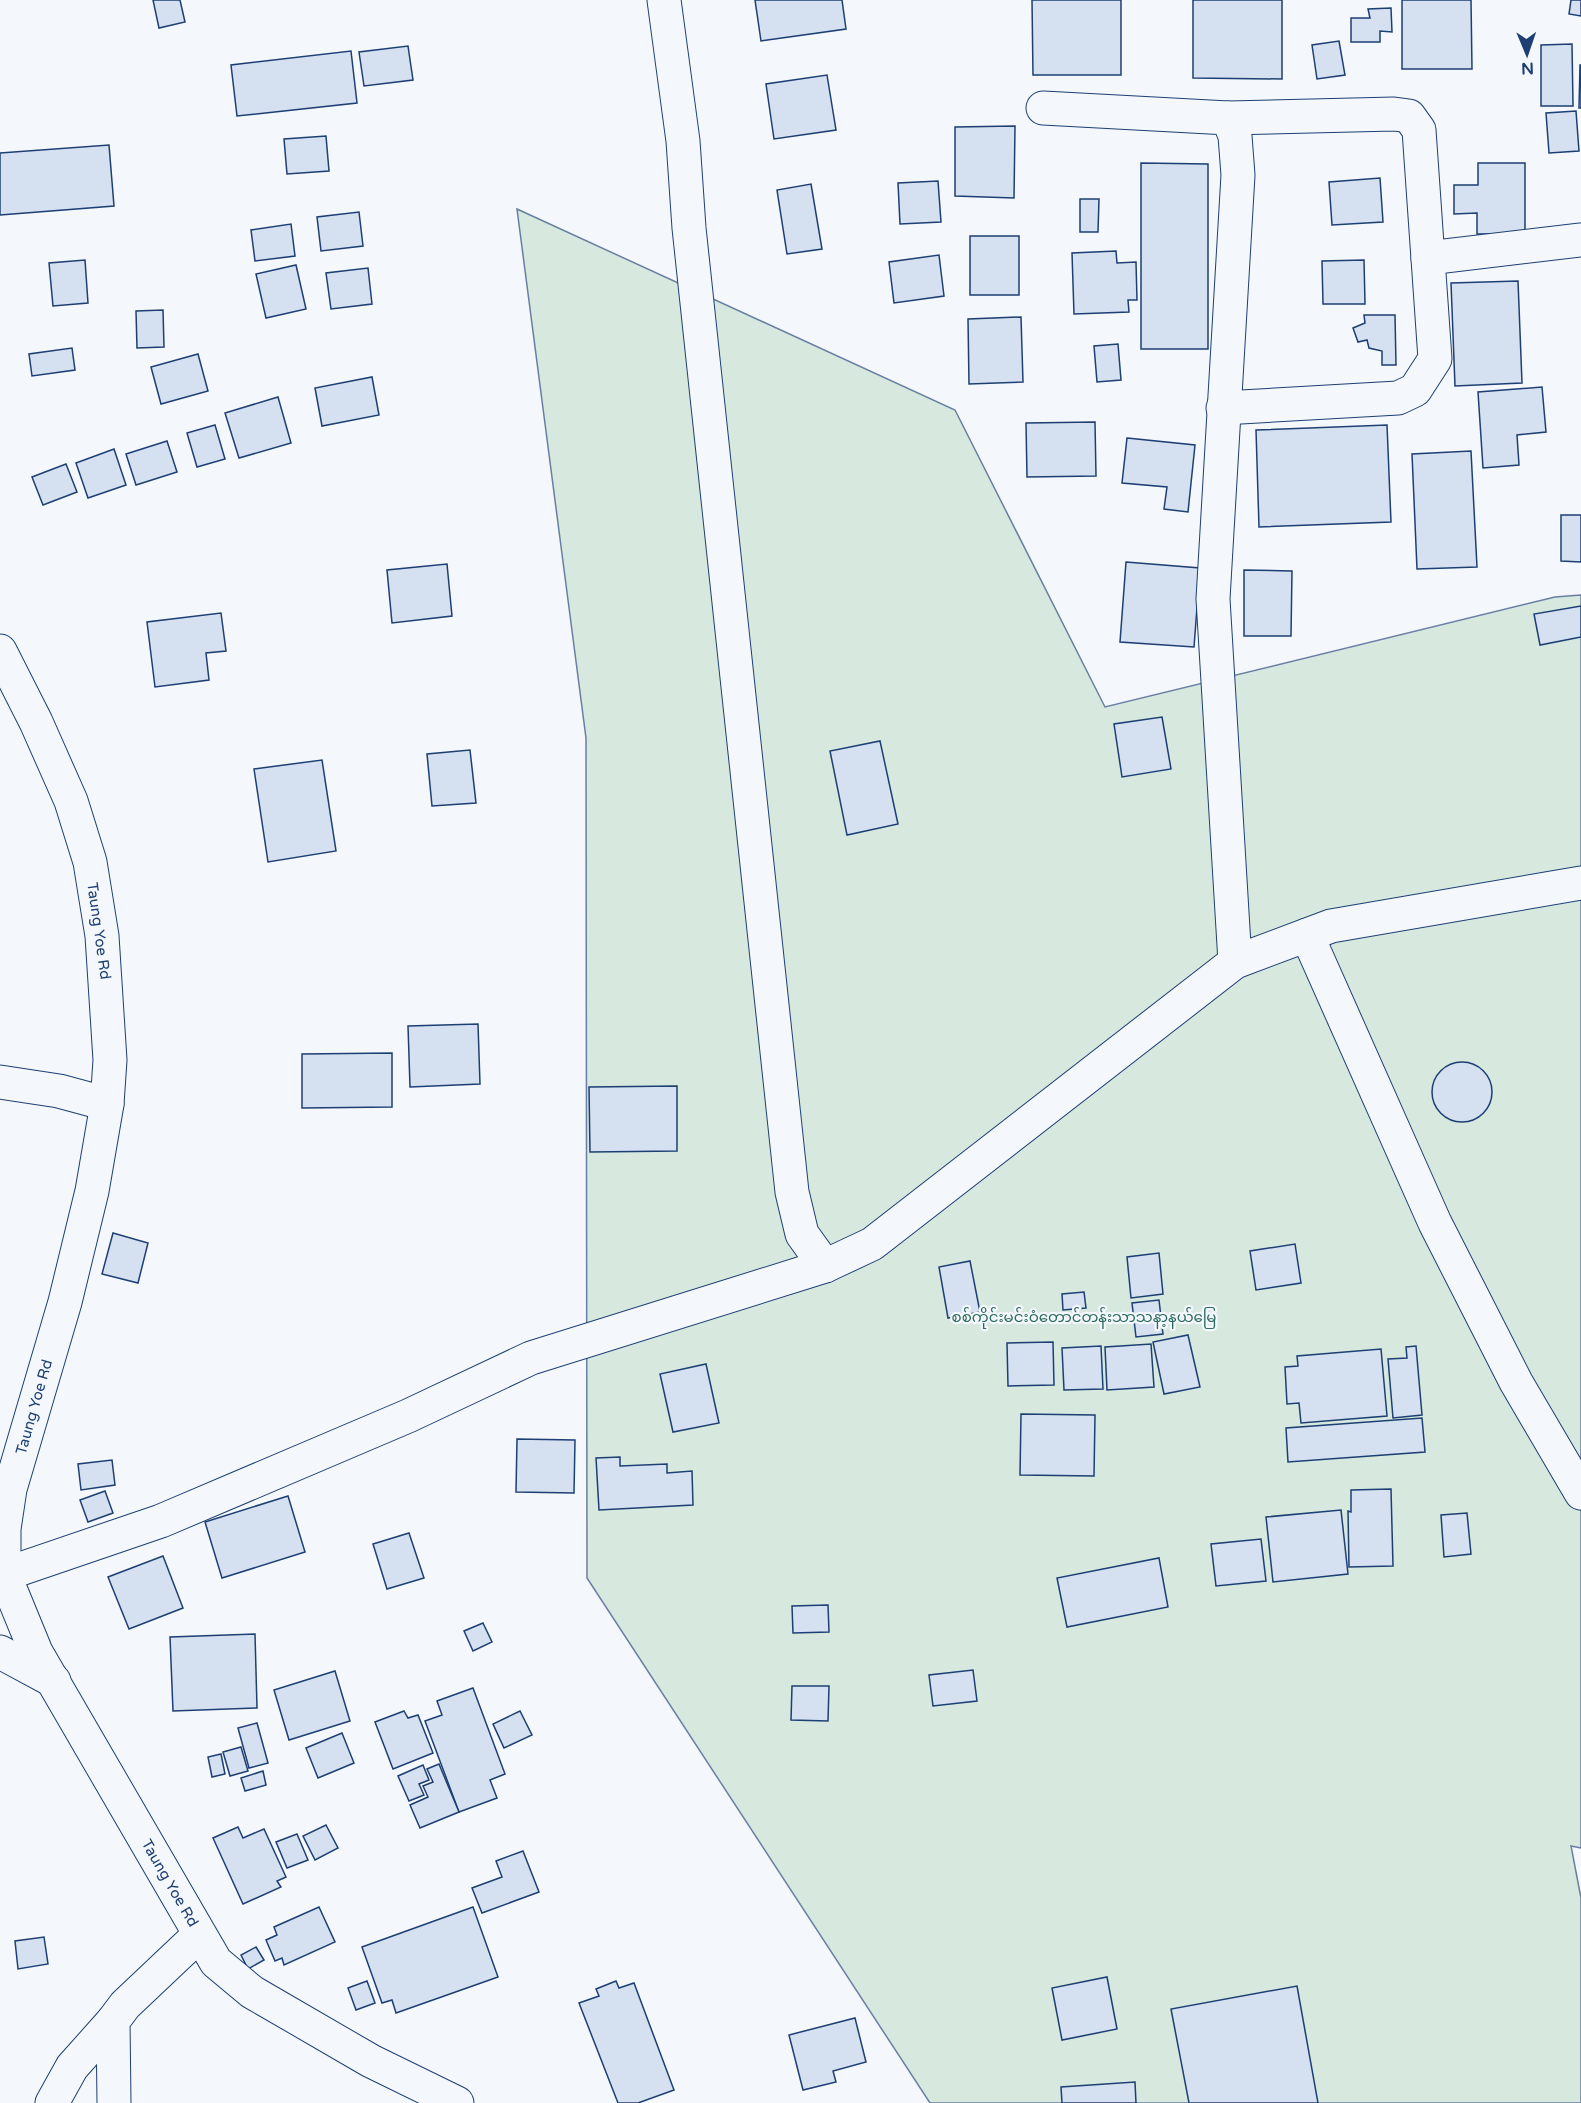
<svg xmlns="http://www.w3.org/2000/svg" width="1581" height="2103" font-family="'Varela Round','Noto Sans Myanmar',sans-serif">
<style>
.green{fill:#d7e8df;stroke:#687fa3;stroke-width:1.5}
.building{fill:#d5e0f0;stroke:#1d3f73;stroke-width:1.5}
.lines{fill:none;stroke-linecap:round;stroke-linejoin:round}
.minor-casing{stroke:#1d3f73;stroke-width:35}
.minor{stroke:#f4f7fb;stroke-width:33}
.labels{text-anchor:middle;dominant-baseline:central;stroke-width:4.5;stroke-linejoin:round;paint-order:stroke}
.street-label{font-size:15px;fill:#1d3f73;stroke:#f4f7fb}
.park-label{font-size:15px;fill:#2c6c60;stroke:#f4f7fb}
</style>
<rect width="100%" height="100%" fill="#f4f7fb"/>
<polygon class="green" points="517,209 955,410 1105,707 1555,597 1581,595 1581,1848 1571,1846 1581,1898 1581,2103 930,2103 587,1578 586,738"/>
<g class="building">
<polygon points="153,0 180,0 185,22 159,28"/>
<polygon points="755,0 842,0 846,29 761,41"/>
<polygon points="1032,0 1121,0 1121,75 1033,75"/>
<polygon points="1193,0 1282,0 1282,79 1193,78"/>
<polygon points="1402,0 1471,0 1472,69 1402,69"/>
<polygon points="1571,0 1581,0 1581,16 1569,14"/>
<polygon points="1391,8 1392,32 1380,31 1380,42 1351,42 1351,18 1370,18 1368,9"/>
<polygon points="1339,41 1345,75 1317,79 1312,45"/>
<polygon points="1572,44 1573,106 1541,106 1541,45"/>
<polygon points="408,46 413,80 364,86 359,52"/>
<polygon points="351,51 357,103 237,116 231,65"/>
<polygon points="1580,65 1581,65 1581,108 1579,108"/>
<polygon points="827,75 836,130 774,139 766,84"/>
<polygon points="1576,111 1579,151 1549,153 1546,113"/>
<polygon points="1015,126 1014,198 955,196 955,127"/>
<polygon points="326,136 329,171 287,174 284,139"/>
<polygon points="109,145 114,206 0,215 0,153"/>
<polygon points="1141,163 1208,164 1208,349 1141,349"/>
<polygon points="1478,163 1525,163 1525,234 1477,234 1477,213 1454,214 1454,185 1478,185"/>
<polygon points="1380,178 1383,222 1332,225 1329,182"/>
<polygon points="938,181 941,222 900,224 898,183"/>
<polygon points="811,184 822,249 787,254 777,190"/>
<polygon points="1080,199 1099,199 1098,232 1080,232"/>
<polygon points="359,212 363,246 321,251 317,217"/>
<polygon points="291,224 295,256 255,261 251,230"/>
<rect x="970" y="236" width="49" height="59"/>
<polygon points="1116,251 1117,263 1136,262 1137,300 1128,300 1129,312 1074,314 1072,253"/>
<polygon points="939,255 944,296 894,303 889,262"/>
<polygon points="85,260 88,303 53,306 49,263"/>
<polygon points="1364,260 1365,304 1323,304 1322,261"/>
<polygon points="296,265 306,309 266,318 256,274"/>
<polygon points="368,268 372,304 331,309 326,273"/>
<polygon points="1518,281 1522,383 1455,386 1451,283"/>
<polygon points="163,310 164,347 137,348 136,311"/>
<polygon points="1364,315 1395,315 1396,365 1382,365 1382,351 1369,348 1367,340 1358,342 1353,328 1365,323"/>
<polygon points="1021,317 1023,382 969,384 968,319"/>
<polygon points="1118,344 1121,380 1097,382 1094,346"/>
<polygon points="72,348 75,370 32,376 29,354"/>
<polygon points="198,354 208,391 161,404 151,367"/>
<polygon points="372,377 379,415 322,426 315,388"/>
<polygon points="1542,387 1546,432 1517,435 1519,465 1483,468 1478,392"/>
<polygon points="278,397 291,443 239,458 225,413"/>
<polygon points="1095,422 1096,476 1027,477 1026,423"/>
<polygon points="215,425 225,459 197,467 187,433"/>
<polygon points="1387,425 1391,522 1259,527 1256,430"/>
<polygon points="1127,438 1195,445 1188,512 1164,509 1167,487 1122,483"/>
<polygon points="167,441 177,472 136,485 126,454"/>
<polygon points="114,449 126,485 88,498 76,463"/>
<polygon points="1471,451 1477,567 1417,569 1412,454"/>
<polygon points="66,464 77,492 43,505 32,477"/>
<polygon points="1561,515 1581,515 1581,562 1561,561"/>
<polygon points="1126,562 1200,568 1194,647 1120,642"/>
<polygon points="447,564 452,616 392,623 387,570"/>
<polygon points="1244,570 1292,571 1291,636 1244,636"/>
<polygon points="1581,606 1581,637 1540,645 1534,614"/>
<polygon points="221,613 226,651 206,653 209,680 155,687 147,622"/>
<polygon points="1162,717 1171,769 1122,777 1114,724"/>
<polygon points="880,741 898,824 847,835 830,751"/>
<polygon points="470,750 476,803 432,806 427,754"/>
<polygon points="322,760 336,851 268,862 254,769"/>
<polygon points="478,1024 480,1084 410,1087 408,1026"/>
<polygon points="392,1053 392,1107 302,1108 302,1054"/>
<circle cx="1462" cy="1092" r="30"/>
<polygon points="677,1086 677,1151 590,1152 589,1087"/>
<polygon points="113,1233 148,1243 138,1283 102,1274"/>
<polygon points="1295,1244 1301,1283 1256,1290 1250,1251"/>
<polygon points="1159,1253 1163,1294 1131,1298 1127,1257"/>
<polygon points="970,1261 980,1312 948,1318 939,1267"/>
<polygon points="1084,1292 1086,1308 1063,1310 1062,1294"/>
<polygon points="1159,1300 1163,1334 1136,1337 1132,1303"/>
<polygon points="1188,1335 1200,1387 1164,1394 1153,1342"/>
<polygon points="1053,1342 1054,1385 1008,1386 1007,1343"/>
<polygon points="1151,1344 1154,1387 1107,1390 1105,1347"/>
<polygon points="1101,1346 1103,1389 1064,1390 1062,1348"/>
<polygon points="1416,1346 1422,1415 1393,1418 1388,1359 1407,1358 1406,1347"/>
<polygon points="1381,1349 1387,1416 1301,1423 1299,1403 1287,1404 1285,1367 1298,1366 1297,1356"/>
<polygon points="706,1364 719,1423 673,1432 660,1374"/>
<polygon points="1021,1414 1095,1415 1094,1476 1020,1475"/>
<polygon points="1422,1418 1425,1452 1288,1462 1286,1428"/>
<polygon points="517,1439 575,1440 574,1493 516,1492"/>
<polygon points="620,1457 620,1466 667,1464 667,1473 692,1471 693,1505 599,1510 596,1458"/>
<polygon points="112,1460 115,1485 81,1490 78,1464"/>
<polygon points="1391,1489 1393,1566 1349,1567 1348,1511 1351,1512 1351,1490"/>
<polygon points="105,1491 113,1513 88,1522 80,1500"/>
<polygon points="288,1496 305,1552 222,1578 205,1522"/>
<polygon points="1341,1510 1348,1574 1273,1582 1266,1517"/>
<polygon points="1467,1513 1471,1554 1444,1557 1441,1515"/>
<polygon points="409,1533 424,1578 387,1589 373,1544"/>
<polygon points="1261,1539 1266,1581 1216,1586 1211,1544"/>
<polygon points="163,1556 183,1608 129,1629 108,1577"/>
<polygon points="1159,1558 1168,1607 1067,1627 1057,1578"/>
<polygon points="828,1605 829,1632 793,1633 792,1606"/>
<polygon points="483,1623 492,1642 473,1651 464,1631"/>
<polygon points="255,1634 257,1708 173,1711 170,1637"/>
<polygon points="973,1670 977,1701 933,1706 929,1675"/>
<polygon points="335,1671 350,1721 289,1740 274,1690"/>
<polygon points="792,1686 829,1686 828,1721 791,1720"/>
<polygon points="473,1688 505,1774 490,1780 497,1798 459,1812 425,1721 442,1715 437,1701"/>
<polygon points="404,1711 408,1718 418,1715 433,1753 393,1769 375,1722"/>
<polygon points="520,1711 532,1735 504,1748 493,1724"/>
<polygon points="257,1723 268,1763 249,1768 238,1728"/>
<polygon points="342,1733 354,1763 318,1778 306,1748"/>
<polygon points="241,1747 248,1771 230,1776 223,1752"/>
<polygon points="221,1754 225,1774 212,1777 208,1757"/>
<polygon points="439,1764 459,1812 420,1828 410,1805 428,1797 423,1786 433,1782 427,1769"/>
<polygon points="423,1765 429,1780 419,1784 424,1795 409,1801 398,1776"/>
<polygon points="263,1771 266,1785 245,1791 241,1778"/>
<polygon points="326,1825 338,1848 315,1860 303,1836"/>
<polygon points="238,1827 243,1838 264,1829 286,1877 277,1881 281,1887 243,1904 213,1838"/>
<polygon points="297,1834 308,1860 287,1868 276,1842"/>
<polygon points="523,1851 539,1892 482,1913 472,1888 502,1877 496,1861"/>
<polygon points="319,1907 335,1942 284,1965 282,1958 275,1961 266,1940 277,1935 274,1927"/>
<polygon points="473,1907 498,1977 396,2013 392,2000 382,2003 362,1947"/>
<polygon points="44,1937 48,1964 18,1969 15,1941"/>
<polygon points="256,1947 264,1960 248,1969 241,1955"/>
<polygon points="1107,1977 1117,2029 1062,2040 1052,1988"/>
<polygon points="367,1981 375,2003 356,2010 348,1988"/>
<polygon points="616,1981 619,1988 634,1983 674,2090 638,2103 618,2103 579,2003 599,1996 596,1989"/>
<polygon points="1297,1986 1318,2103 1189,2103 1171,2009"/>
<polygon points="855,2018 866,2062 833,2071 836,2082 803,2090 789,2035"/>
<polygon points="1135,2082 1136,2103 1062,2103 1061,2087"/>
</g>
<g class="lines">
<defs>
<g id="minor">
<polyline points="664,0 683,141 689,228 792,1192 802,1234 825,1266"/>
<polyline points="1043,108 1228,118 1235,136 1238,175 1213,599 1235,962"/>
<polyline points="1428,258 1581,240"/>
<polyline points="1223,408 1398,398 1415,390 1435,359 1419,130 1409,116 1394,114 1228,118"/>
<polyline points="0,651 36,722 71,801 90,862 102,936 110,1060 107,1104 92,1191 65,1302 10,1489 4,1529 4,1574 36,1652 216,1962 252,1992 371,2061 457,2103"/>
<polyline points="1307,935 1435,1223 1516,1382 1581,1493"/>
<polyline points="0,1082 59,1091 107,1104"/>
<polyline points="0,1576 161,1521 408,1416 531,1358 825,1266 872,1244 1235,962 1331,926 1581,883"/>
<polyline points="0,1652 54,1681"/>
<polyline points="52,2103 72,2067 113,2021"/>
<polyline points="114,2103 113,2021 125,2005 199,1935"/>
</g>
</defs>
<use href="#minor" class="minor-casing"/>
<use href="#minor" class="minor"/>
</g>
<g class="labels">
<g class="street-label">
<text transform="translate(99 931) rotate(82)">Taung Yoe Rd</text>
<text transform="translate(34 1407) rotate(-74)">Taung Yoe Rd</text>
<text transform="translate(170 1883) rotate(60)">Taung Yoe Rd</text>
</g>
<g class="park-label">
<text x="1084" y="1317">စစ်ကိုင်းမင်းဝံတောင်တန်းသာသနာ့နယ်မြေ</text>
</g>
</g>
<g transform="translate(1527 54) rotate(178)" stroke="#f4f7fb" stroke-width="4.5" paint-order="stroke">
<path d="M0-4.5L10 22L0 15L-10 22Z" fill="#1d3f73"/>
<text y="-9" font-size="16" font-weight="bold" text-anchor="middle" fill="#1d3f73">N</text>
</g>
</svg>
